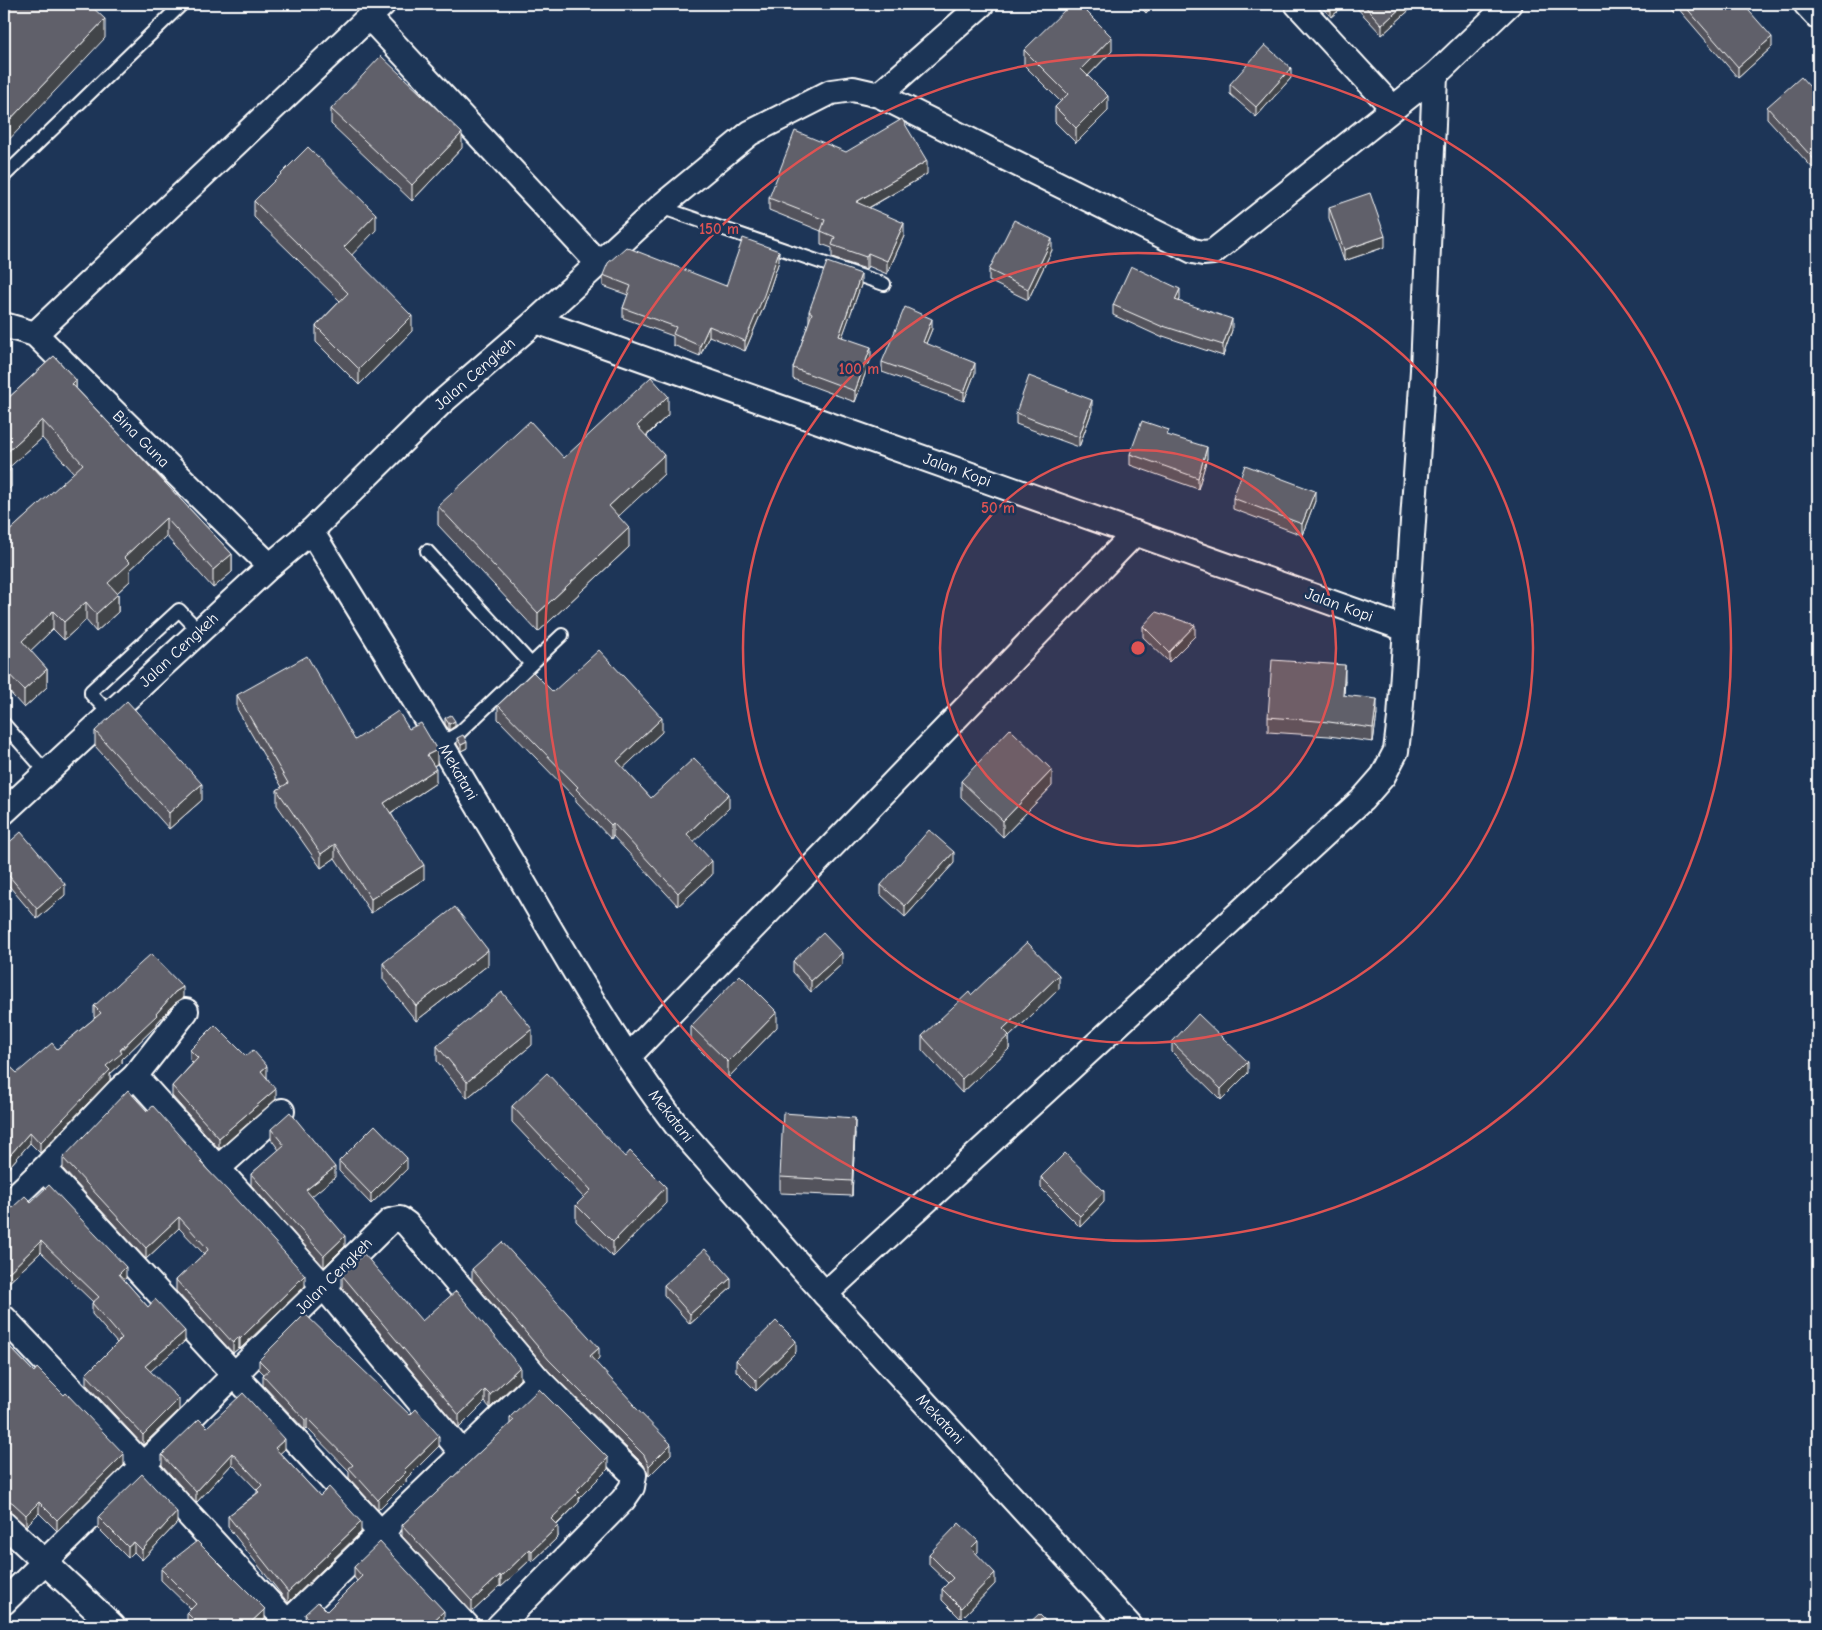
<svg xmlns="http://www.w3.org/2000/svg" width="1822" height="1630" font-family="'Comic Neue',sans-serif">
<style>
.lines{fill:none;stroke-linecap:round;stroke-linejoin:round}
.lane-casing{stroke:#fff;stroke-width:16}
.street-casing{stroke:#fff;stroke-width:28}
.lane{stroke:#1d3557;stroke-width:12}
.street{stroke:#1d3557;stroke-width:24}
.wall{fill:#53535b;stroke:#fff}
.shaded-wall{fill:#43444a;stroke:#fff}
.building{fill:#60616a;stroke:#fff}
.ring{fill:none;stroke:#de5353;stroke-width:2.5}
.labels{text-anchor:middle;dominant-baseline:central;stroke-width:5;stroke-linejoin:round;paint-order:stroke}
.street-label{font-size:16px;fill:#fff;stroke:#1d3557}
.centre{fill:#de5353;stroke:#1d3557;stroke-width:2.5}
.ring-label{font-size:15px;text-anchor:middle;font-weight:bold;fill:#de5353;stroke:#1d3557;stroke-width:5;stroke-linejoin:round;paint-order:stroke}
</style>
<rect width="100%" height="100%" fill="#1d3557"/>
<filter id="ink" filterUnits="userSpaceOnUse"><feTurbulence type="fractalNoise" baseFrequency=".02" numOctaves="2"/><feDisplacementMap in="SourceGraphic" scale="10" xChannelSelector="R" yChannelSelector="G"/><feConvolveMatrix kernelMatrix="1 2 1 2 8 2 1 2 1" color-interpolation-filters="sRGB"/></filter>
<g filter="url(#ink)">
<g class="lines">
<defs>
<g id="lane">
<polyline points="4,176 182,4"/>
<polyline points="660,207 884,284"/>
<polyline points="427,551 531,664"/>
<polyline points="110,714 91,694 91,691 179,610 199,631"/>
<polyline points="4,724 47,773"/>
<polyline points="442,743 459,733 562,635"/>
</g>
<g id="street">
<polyline points="1297,4 1393,108"/>
<polyline points="1806,4 1818,17"/>
<polyline points="369,17 598,263"/>
<polyline points="879,95 982,4"/>
<polyline points="536,321 1406,629"/>
<polyline points="4,325 35,334 270,566"/>
<polyline points="35,334 383,4"/>
<path d="M311 531C378 639 444 748 509 858 562 949 613 1042 677 1126L825 1294 1130 1626"/>
<polyline points="4,812 270,566 311,531 441,403 536,321 660,207 750,133 831,92 853,89 879,95 1193,251 1203,253 1213,252 1435,75 1509,4"/>
<polyline points="628,1057 1135,533"/>
<polyline points="135,1076 324,1287 463,1454"/>
<polyline points="218,1168 282,1111"/>
<polyline points="44,1169 467,1626"/>
<polyline points="4,1207 44,1169 118,1091 135,1076 186,1011"/>
<polyline points="825,1294 1362,800 1383,776 1396,751 1400,718 1423,370 1435,75"/>
<polyline points="4,1318 143,1465 288,1623"/>
<polyline points="4,1524 113,1626"/>
<polyline points="4,1602 390,1221 400,1219 407,1224 539,1380 634,1475 632,1487 623,1500 499,1626"/>
<polyline points="284,1626 539,1380"/>
</g>
</defs>
<use href="#lane" class="lane-casing"/>
<use href="#street" class="street-casing"/>
<use href="#lane" class="lane"/>
<use href="#street" class="street"/>
</g>
<g class="wall">
<polygon points="1137,4 1155,4 1146,13"/>
<polygon points="1319,4 1346,4 1331,17"/>
<polygon points="1353,4 1416,4 1382,35"/>
<polygon points="1665,4 1743,4 1772,47 1738,78 1677,7 1672,12"/>
<polygon points="1024,50 1112,51 1088,76 1108,111 1076,143 1055,122 1055,107 1061,102 1024,65"/>
<polygon points="1291,78 1256,117 1230,94 1230,84"/>
<polygon points="1818,96 1818,174 1767,118 1767,107"/>
<polygon points="331,109 462,148 412,201 331,124"/>
<polygon points="846,152 927,174 869,208 904,236 887,274 868,266 866,269 832,258 832,248 821,244 821,231 769,210 769,198"/>
<polygon points="1818,191 1818,208 1816,205 1816,194"/>
<polygon points="254,201 376,230 351,255 412,331 359,385 316,342 316,326 340,301 254,217"/>
<polygon points="1329,207 1385,247 1344,261 1329,218"/>
<polygon points="1052,250 1028,300 989,281 989,270"/>
<polygon points="779,261 764,306 745,351 709,336 700,356 673,345 673,336 623,318 623,308 628,295 603,286 603,275 726,286"/>
<polygon points="861,285 842,337 871,358 855,402 793,379 793,368 809,322 809,311"/>
<polygon points="1180,299 1179,302 1232,330 1223,356 1163,336 1163,338 1113,315 1113,305"/>
<polygon points="932,329 926,343 975,373 964,401 882,372 882,362"/>
<polygon points="54,356 76,380 76,388 232,554 232,572 213,588 166,536 130,570 130,581 117,593 118,594 118,612 96,632 86,620 64,640 53,629 30,651 47,669 47,687 24,708 4,686 4,536 74,473 42,438 9,467 11,469 11,487 4,494 4,402"/>
<polygon points="1092,411 1079,447 1016,424 1016,413"/>
<polygon points="668,415 647,436 664,474 618,516 629,547 538,632 438,525 438,506 564,458"/>
<polygon points="1169,436 1207,458 1198,489 1130,465 1130,454"/>
<polygon points="1233,498 1315,501 1302,535 1233,509"/>
<polygon points="1143,626 1195,636 1169,662 1143,637"/>
<polygon points="1345,680 1344,695 1377,714 1373,742 1329,736 1268,732 1268,717"/>
<polygon points="553,692 662,732 623,768 651,798 729,808 693,841 712,875 678,906 613,836 611,839 576,802 576,799 498,719 498,705"/>
<polygon points="237,695 355,740 409,729 437,764 434,766 436,783 391,813 424,879 371,913 335,858 321,868 277,805 277,790 282,787 237,709"/>
<polygon points="445,718 455,726 449,730 445,724"/>
<polygon points="95,731 202,800 169,829 95,746"/>
<polygon points="457,738 467,748 461,751 457,744"/>
<polygon points="961,781 1052,786 1003,837 961,797"/>
<polygon points="4,847 65,895 37,919 4,880"/>
<polygon points="954,863 905,917 881,895 881,885"/>
<polygon points="793,961 842,964 811,992 793,972"/>
<polygon points="383,963 488,965 416,1021 383,979"/>
<polygon points="1059,989 1009,1037 1009,1049 962,1093 922,1050 922,1036"/>
<polygon points="183,998 175,1003 157,1023 157,1025 122,1059 122,1063 110,1074 110,1080 40,1153 30,1143 4,1173 4,1061 17,1073 57,1049 95,1018 94,1017 94,1006"/>
<polygon points="691,1026 777,1027 728,1078 691,1041"/>
<polygon points="1172,1042 1248,1073 1221,1100 1172,1052"/>
<polygon points="532,1045 467,1098 437,1061 437,1046"/>
<polygon points="190,1050 267,1077 276,1099 219,1149 172,1096 172,1086 193,1063 190,1060"/>
<polygon points="512,1106 666,1203 613,1257 576,1221 576,1205 584,1198 512,1122"/>
<polygon points="147,1111 202,1163 305,1286 240,1349 239,1348 233,1353 176,1291 176,1280 204,1254 179,1228 146,1259 63,1169 63,1158"/>
<polygon points="271,1129 335,1177 311,1196 345,1246 324,1267 251,1185 251,1174 279,1150 271,1139"/>
<polygon points="855,1133 852,1196 780,1193 780,1177"/>
<polygon points="339,1161 407,1169 371,1204 339,1171"/>
<polygon points="1041,1177 1104,1202 1080,1227 1041,1188"/>
<polygon points="31,1202 126,1278 124,1280 148,1307 185,1341 150,1371 179,1410 143,1445 86,1384 86,1374 117,1343 92,1314 92,1303 93,1302 41,1252 4,1287 4,1210 8,1210"/>
<polygon points="472,1269 599,1358 595,1362 634,1406 671,1454 649,1476 644,1465 549,1371 472,1280"/>
<polygon points="342,1275 422,1321 520,1379 490,1408 485,1402 459,1428 342,1287"/>
<polygon points="664,1285 731,1288 690,1324 664,1295"/>
<polygon points="4,1341 124,1465 57,1531 39,1513 26,1526 13,1514 8,1511 4,1511"/>
<polygon points="796,1352 756,1391 736,1371 736,1360"/>
<polygon points="259,1360 439,1446 406,1479 406,1482 378,1510 349,1478 349,1471 307,1428 305,1430 263,1385 263,1375 264,1374 259,1369"/>
<polygon points="510,1417 608,1469 579,1498 579,1502 557,1525 558,1537 532,1562 530,1560 501,1587 500,1586 472,1612 402,1536 402,1525 510,1424"/>
<polygon points="207,1427 285,1449 280,1453 320,1496 361,1532 288,1603 228,1527 228,1516 257,1493 257,1490 232,1464 196,1503 162,1465 162,1455"/>
<polygon points="98,1517 177,1523 142,1560 134,1552 128,1558 98,1528"/>
<polygon points="978,1552 976,1554 995,1584 961,1619 942,1600 942,1589 948,1583 929,1565 929,1554"/>
<polygon points="354,1567 444,1621 306,1625 305,1614 327,1611 357,1581 354,1577"/>
<polygon points="161,1569 265,1619 258,1626 189,1626 187,1623 187,1613 191,1609 161,1580"/>
</g>
<g class="shaded-wall">
<polygon points="1146,4 1155,4 1146,13"/>
<polygon points="1335,4 1346,4 1331,17 1331,7"/>
<polygon points="1405,4 1416,4 1382,35 1382,25"/>
<polygon points="1672,4 1677,4 1677,7 1672,12"/>
<polygon points="105,19 105,38 4,145 4,126"/>
<polygon points="1112,37 1112,51 1081,83 1081,69"/>
<polygon points="1772,37 1772,47 1738,78 1738,67"/>
<polygon points="1291,68 1291,78 1256,117 1256,107"/>
<polygon points="1108,96 1108,111 1076,143 1076,128"/>
<polygon points="462,133 462,148 412,201 412,185"/>
<polygon points="927,161 927,174 856,215 856,202"/>
<polygon points="376,214 376,230 344,263 344,247"/>
<polygon points="904,223 904,236 887,274 887,261"/>
<polygon points="1385,236 1385,247 1344,261 1344,250"/>
<polygon points="1052,239 1052,250 1028,300 1028,289"/>
<polygon points="779,251 779,261 764,306 745,351 745,341"/>
<polygon points="868,253 868,266 866,269 866,257"/>
<polygon points="861,274 861,285 839,346 839,336"/>
<polygon points="1180,289 1180,299 1175,311 1175,300"/>
<polygon points="412,316 412,331 359,385 359,369"/>
<polygon points="932,319 932,329 923,351 923,342"/>
<polygon points="1232,319 1232,330 1223,356 1223,345"/>
<polygon points="709,326 709,336 700,356 700,346"/>
<polygon points="871,347 871,358 855,402 855,391"/>
<polygon points="975,363 975,373 964,401 964,392"/>
<polygon points="76,380 76,398 72,384"/>
<polygon points="668,396 668,415 637,444 637,426"/>
<polygon points="1092,400 1092,411 1079,447 1079,437"/>
<polygon points="42,420 42,438 4,472 4,455"/>
<polygon points="1207,447 1207,458 1198,489 1198,478"/>
<polygon points="664,455 664,474 609,525 609,506"/>
<polygon points="11,469 11,487 4,494 4,476"/>
<polygon points="1315,491 1315,501 1302,535 1302,524"/>
<polygon points="166,518 166,536 130,570 130,581 108,601 108,583 124,557"/>
<polygon points="629,528 629,547 538,632 538,613"/>
<polygon points="232,554 232,572 213,588 213,570"/>
<polygon points="118,594 118,612 96,632 96,614"/>
<polygon points="86,602 86,620 64,640 64,622"/>
<polygon points="53,611 53,629 22,659 22,641"/>
<polygon points="1195,625 1195,636 1169,662 1169,652"/>
<polygon points="1345,665 1345,680 1343,709 1343,695"/>
<polygon points="47,669 47,687 24,708 24,690"/>
<polygon points="1377,699 1377,714 1373,742 1373,728"/>
<polygon points="662,718 662,732 617,774 617,761"/>
<polygon points="455,721 455,726 449,730 449,724"/>
<polygon points="467,742 467,748 461,751 461,745"/>
<polygon points="437,750 437,764 427,769 427,755"/>
<polygon points="436,769 436,783 384,817 384,803"/>
<polygon points="1052,770 1052,786 1003,837 1003,821"/>
<polygon points="202,784 202,800 169,829 169,813"/>
<polygon points="729,794 729,808 687,848 687,834"/>
<polygon points="613,823 613,836 611,839 611,825"/>
<polygon points="335,844 335,858 321,868 321,854"/>
<polygon points="954,852 954,863 905,917 905,906"/>
<polygon points="712,861 712,875 678,906 678,893"/>
<polygon points="424,865 424,879 371,913 371,899"/>
<polygon points="65,884 65,895 37,919 37,909"/>
<polygon points="488,950 488,965 416,1021 416,1006"/>
<polygon points="842,953 842,964 811,992 811,981"/>
<polygon points="1059,975 1059,989 1009,1037 1009,1049 962,1093 962,1079 1003,1029"/>
<polygon points="183,987 183,998 175,1003 157,1023 157,1025 122,1059 122,1063 110,1074 110,1080 40,1153 40,1143 106,1066 156,1014 175,992"/>
<polygon points="777,1012 777,1027 728,1078 728,1062"/>
<polygon points="532,1029 532,1045 467,1098 467,1082"/>
<polygon points="1248,1062 1248,1073 1221,1100 1221,1089"/>
<polygon points="267,1066 267,1077 261,1081 261,1071"/>
<polygon points="276,1089 276,1099 219,1149 219,1138"/>
<polygon points="855,1118 855,1133 852,1196 852,1181"/>
<polygon points="30,1132 30,1143 4,1173 4,1162"/>
<polygon points="407,1158 407,1169 371,1204 371,1194"/>
<polygon points="335,1167 335,1177 306,1201 306,1190"/>
<polygon points="5,1176 5,1187 4,1189 4,1178"/>
<polygon points="666,1187 666,1203 613,1257 613,1242"/>
<polygon points="1104,1191 1104,1202 1080,1227 1080,1216"/>
<polygon points="179,1217 179,1228 146,1259 146,1248"/>
<polygon points="345,1236 345,1246 324,1267 324,1256"/>
<polygon points="41,1241 41,1252 4,1287 4,1277"/>
<polygon points="126,1267 126,1278 119,1284 119,1274"/>
<polygon points="305,1275 305,1286 240,1349 240,1339"/>
<polygon points="731,1278 731,1288 690,1324 690,1314"/>
<polygon points="185,1331 185,1341 145,1376 145,1366"/>
<polygon points="239,1337 239,1348 233,1353 233,1343"/>
<polygon points="796,1341 796,1352 756,1391 756,1380"/>
<polygon points="599,1348 599,1358 590,1367 590,1356"/>
<polygon points="520,1367 520,1379 490,1408 490,1395"/>
<polygon points="485,1390 485,1402 459,1428 459,1415"/>
<polygon points="179,1399 179,1410 143,1445 143,1435"/>
<polygon points="307,1418 307,1428 305,1430 305,1420"/>
<polygon points="439,1436 439,1446 406,1479 406,1482 378,1510 378,1500 404,1470"/>
<polygon points="285,1439 285,1449 275,1458 275,1448"/>
<polygon points="671,1444 671,1454 649,1476 649,1466"/>
<polygon points="232,1453 232,1464 196,1503 196,1492"/>
<polygon points="124,1454 124,1465 57,1531 57,1520"/>
<polygon points="608,1458 608,1469 579,1498 579,1502 551,1530 551,1519 577,1490"/>
<polygon points="39,1502 39,1513 26,1526 26,1515"/>
<polygon points="177,1512 177,1523 142,1560 142,1550"/>
<polygon points="361,1522 361,1532 288,1603 288,1592"/>
<polygon points="558,1526 558,1537 532,1562 532,1551"/>
<polygon points="978,1541 978,1552 971,1559 971,1548"/>
<polygon points="134,1542 134,1552 128,1558 128,1547"/>
<polygon points="530,1549 530,1560 501,1587 501,1577"/>
<polygon points="995,1573 995,1584 961,1619 961,1608"/>
<polygon points="500,1575 500,1586 472,1612 472,1601"/>
<polygon points="265,1609 265,1619 258,1626 247,1626"/>
<polygon points="444,1611 444,1621 439,1626 428,1626"/>
</g>
<g class="building">
<polygon points="15,4 89,4 105,19 4,126 4,15"/>
<polygon points="1071,4 1079,4 1112,37 1081,69 1108,96 1076,128 1055,107 1068,94 1024,50"/>
<polygon points="1329,4 1335,4 1331,7"/>
<polygon points="1363,4 1405,4 1382,25"/>
<polygon points="1683,4 1743,4 1772,37 1738,67"/>
<polygon points="1265,45 1291,68 1256,107 1230,84"/>
<polygon points="381,56 462,133 412,185 331,109"/>
<polygon points="1801,77 1818,96 1818,164 1767,107"/>
<polygon points="902,119 927,161 856,202 904,223 887,261 868,253 866,257 832,245 835,237 821,231 825,220 769,198 795,131 846,152"/>
<polygon points="308,147 376,214 344,247 412,316 359,369 316,326 348,293 254,201"/>
<polygon points="1370,193 1385,236 1344,250 1329,207"/>
<polygon points="1014,220 1052,239 1028,289 989,270"/>
<polygon points="743,238 779,251 764,295 745,341 709,326 700,346 673,334 676,327 623,308 631,286 603,275 608,263 626,247 726,286"/>
<polygon points="827,262 861,274 839,336 871,347 855,391 793,368 812,313 809,311"/>
<polygon points="1131,266 1180,289 1175,300 1232,319 1223,345 1163,326 1163,327 1113,305"/>
<polygon points="905,307 932,319 923,342 975,363 964,392 882,362"/>
<polygon points="54,356 76,380 72,384 232,554 213,570 166,518 124,557 130,563 108,583 118,594 96,614 86,602 64,622 53,611 22,641 47,669 24,690 4,669 4,536 83,464 42,420 4,455 4,402"/>
<polygon points="1029,376 1092,400 1079,437 1016,413"/>
<polygon points="651,377 668,396 637,426 664,455 609,506 629,528 538,613 438,506 530,421 564,458"/>
<polygon points="1142,421 1169,430 1167,435 1207,447 1198,478 1130,454"/>
<polygon points="4,461 11,469 4,476"/>
<polygon points="1245,465 1315,491 1302,524 1233,498"/>
<polygon points="1156,612 1195,625 1169,652 1143,626"/>
<polygon points="599,650 662,718 617,761 651,798 694,758 729,794 687,834 712,861 678,893 613,823 611,825 576,789 578,787 498,705 533,672 553,692"/>
<polygon points="307,656 355,740 398,711 409,729 421,723 437,750 427,755 436,769 384,803 424,865 371,899 335,844 321,854 277,790 288,783 237,695"/>
<polygon points="1272,660 1345,665 1343,695 1377,699 1373,728 1329,722 1268,717"/>
<polygon points="127,701 202,784 169,813 95,731"/>
<polygon points="451,715 455,721 449,724 445,718"/>
<polygon points="1010,729 1052,770 1003,821 961,781"/>
<polygon points="463,735 467,742 461,745 457,738"/>
<polygon points="929,830 954,852 905,906 881,885"/>
<polygon points="21,832 65,884 37,909 4,870 4,847"/>
<polygon points="455,907 488,950 416,1006 383,963"/>
<polygon points="823,933 842,953 811,981 793,961"/>
<polygon points="1027,942 1059,975 1003,1029 1009,1035 962,1079 922,1036 969,992 971,995"/>
<polygon points="151,954 183,987 175,992 156,1014 157,1015 120,1050 122,1053 106,1066 110,1070 40,1143 30,1132 4,1162 4,1061 17,1073 52,1043 57,1049 101,1013 94,1006"/>
<polygon points="740,975 777,1012 728,1062 691,1026"/>
<polygon points="502,992 532,1029 467,1082 437,1046"/>
<polygon points="1198,1014 1248,1062 1221,1089 1172,1042"/>
<polygon points="215,1025 246,1056 253,1050 267,1066 261,1071 276,1089 219,1138 172,1086 198,1058 190,1050"/>
<polygon points="547,1073 625,1157 630,1151 666,1187 613,1242 576,1205 591,1190 512,1106"/>
<polygon points="128,1090 147,1111 153,1106 202,1161 200,1162 230,1193 305,1275 240,1339 239,1337 233,1343 176,1280 208,1250 207,1248 179,1217 146,1248 63,1158"/>
<polygon points="290,1112 335,1167 306,1190 345,1236 324,1256 251,1174 284,1145 271,1129"/>
<polygon points="783,1113 855,1118 852,1181 780,1177"/>
<polygon points="375,1125 407,1158 371,1194 339,1161"/>
<polygon points="1065,1153 1104,1191 1080,1216 1041,1177"/>
<polygon points="49,1185 126,1267 119,1274 148,1307 155,1299 185,1331 145,1366 179,1399 143,1435 86,1374 122,1338 92,1303 99,1297 41,1241 4,1277 4,1210 8,1210 13,1207 25,1196 31,1202"/>
<polygon points="502,1242 599,1348 590,1356 634,1404 633,1405 671,1444 649,1466 644,1455 549,1360 472,1269"/>
<polygon points="705,1249 731,1278 690,1314 664,1285"/>
<polygon points="364,1254 422,1321 456,1291 520,1367 490,1395 485,1390 459,1415 342,1275"/>
<polygon points="305,1314 410,1415 416,1409 439,1436 404,1470 406,1472 378,1500 349,1468 353,1465 307,1418 305,1420 263,1375 269,1370 259,1360"/>
<polygon points="776,1321 796,1341 756,1380 736,1360"/>
<polygon points="4,1341 34,1372 37,1368 64,1395 66,1393 124,1454 57,1520 39,1502 26,1515 13,1503 8,1500 4,1500"/>
<polygon points="539,1389 608,1458 577,1490 579,1492 551,1519 558,1526 532,1551 530,1549 501,1577 500,1575 472,1601 402,1525 514,1420 510,1417"/>
<polygon points="243,1393 285,1439 275,1448 320,1496 329,1487 361,1522 288,1592 228,1516 259,1492 257,1490 262,1485 232,1453 196,1492 162,1455 199,1419 207,1427"/>
<polygon points="142,1474 177,1512 142,1550 134,1542 128,1547 98,1517"/>
<polygon points="959,1523 978,1541 971,1548 995,1573 961,1608 942,1589 953,1578 929,1554"/>
<polygon points="197,1541 265,1609 247,1626 200,1626 187,1613 196,1604 161,1569"/>
<polygon points="380,1542 444,1611 428,1626 304,1626 310,1621 305,1614 318,1602 327,1611 362,1576 354,1567"/>
<polygon points="1039,1614 1051,1626 1026,1626"/>
</g>
</g>
<circle cx="1138" cy="648" r="198" fill="#de5353" fill-opacity=".12"/>
<g class="ring">
<circle cx="1138" cy="648" r="198"/>
<circle cx="1138" cy="648" r="395"/>
<circle cx="1138" cy="648" r="593"/>
</g>
<g class="labels">
<g class="street-label">
<text transform="translate(475 374) rotate(-41)">Jalan Cengkeh</text>
<text transform="translate(141 439) rotate(45)">Bina Guna</text>
<text transform="translate(957 470) rotate(20)">Jalan Kopi</text>
<text transform="translate(1339 605) rotate(20)">Jalan Kopi</text>
<text transform="translate(179 650) rotate(-43)">Jalan Cengkeh</text>
<text transform="translate(458 772) rotate(60)">Mekatani</text>
<text transform="translate(671 1116) rotate(52)">Mekatani</text>
<text transform="translate(334 1276) rotate(-45)">Jalan Cengkeh</text>
<text transform="translate(940 1419) rotate(47)">Mekatani</text>
</g>
</g>
<circle cx="1138" cy="648" r="8" class="centre"/>
<g class="ring-label">
<text x="719" y="234">150 m</text>
<text x="859" y="374">100 m</text>
<text x="998" y="513">50 m</text>
</g>
<rect width="1822" height="1630" fill="none" stroke="#1d3557" stroke-width="20"/>
<rect x="10" y="10" width="1802" height="1610" fill="none" stroke="#fff" stroke-width="2" filter="url(#ink)"/>
</svg>
